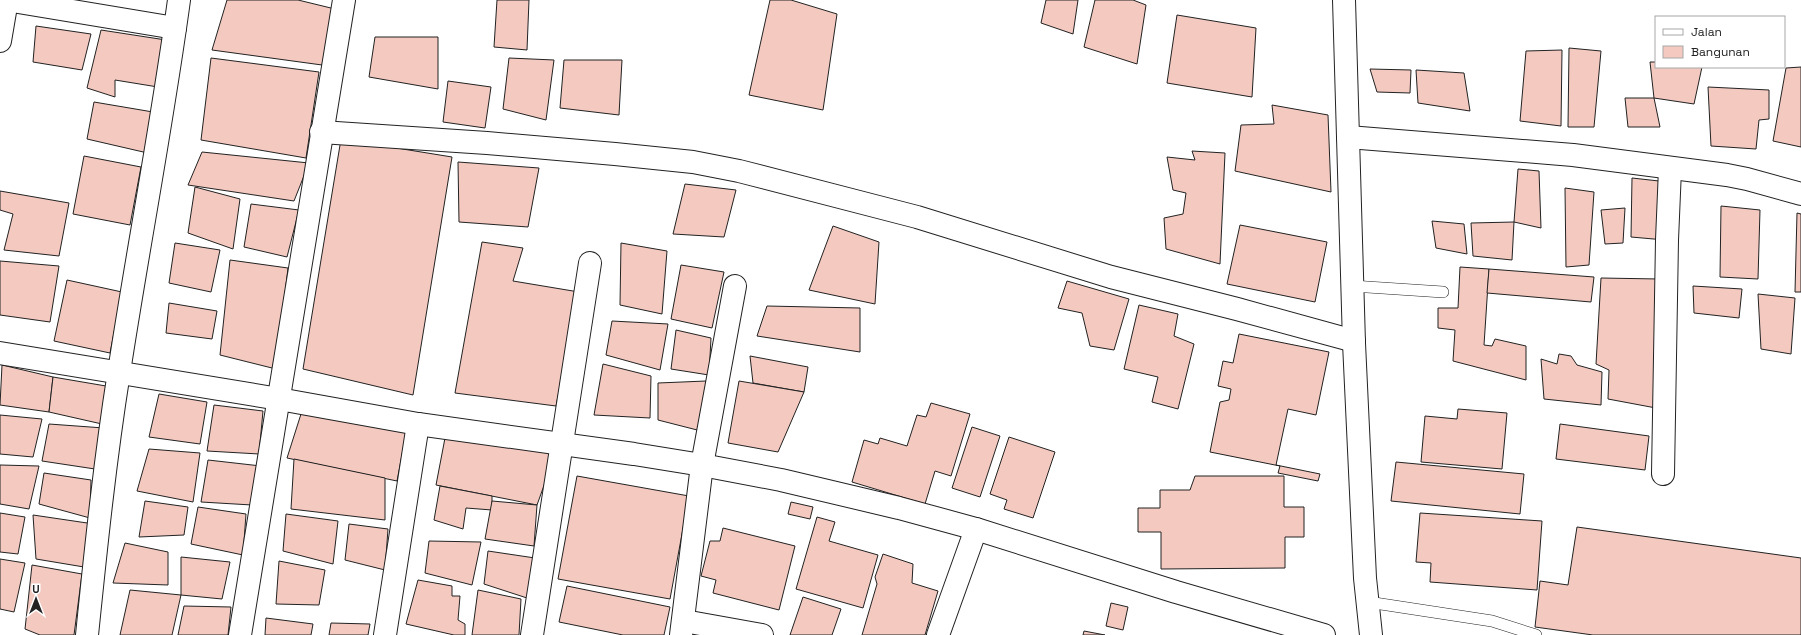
<svg xmlns="http://www.w3.org/2000/svg" width="1801" height="635" font-family="'Space Grotesk',sans-serif">
<style>
.building{fill:#f3c9c0;stroke:#222}
.lines{fill:none;stroke-linecap:round;stroke-linejoin:round}
.lane-casing{stroke:#222;stroke-width:12}
.street-casing{stroke:#222;stroke-width:24}
.highway-casing{stroke:#222;stroke-width:24}
.lane{stroke:#fff;stroke-width:11}
.street{stroke:#fff;stroke-width:22}
.highway{stroke:#fff;stroke-width:22}
</style>
<rect width="100%" height="100%" fill="#fff"/>
<g class="building">
<polygon points="227,0 298,0 335,9 322,65 212,50"/>
<polygon points="497,0 529,0 527,50 494,47"/>
<polygon points="770,0 791,0 837,14 823,110 749,95"/>
<polygon points="1046,0 1078,0 1073,34 1041,23"/>
<polygon points="1095,0 1133,0 1146,5 1137,64 1084,47"/>
<polygon points="1177,15 1256,28 1252,97 1167,83"/>
<polygon points="36,26 91,34 82,70 33,62"/>
<polygon points="101,30 166,40 158,87 115,80 115,97 87,88"/>
<polygon points="375,37 438,37 438,89 369,77"/>
<polygon points="1569,48 1601,51 1594,127 1568,127"/>
<polygon points="1562,50 1561,126 1520,121 1526,51"/>
<polygon points="211,58 319,72 306,158 201,140"/>
<polygon points="509,58 554,60 546,120 503,109"/>
<polygon points="564,60 622,60 619,115 560,108"/>
<polygon points="1650,62 1656,62 1656,67 1702,67 1694,104 1654,98"/>
<polygon points="1801,67 1801,147 1773,141 1786,68"/>
<polygon points="1370,69 1411,70 1410,93 1377,92"/>
<polygon points="1416,70 1464,73 1470,111 1418,103"/>
<polygon points="448,81 491,87 485,128 443,122"/>
<polygon points="1708,87 1769,90 1769,119 1759,120 1756,149 1711,146"/>
<polygon points="1625,98 1654,98 1660,127 1628,127"/>
<polygon points="94,102 153,112 152,154 87,139"/>
<polygon points="1272,105 1328,115 1331,192 1235,171 1241,125 1274,124"/>
<polygon points="341,139 452,157 413,395 303,369"/>
<polygon points="1192,151 1225,153 1220,264 1166,249 1164,218 1183,214 1186,193 1173,190 1167,157 1195,160"/>
<polygon points="202,152 309,163 294,201 188,185"/>
<polygon points="84,156 141,167 130,225 73,214"/>
<polygon points="458,162 539,168 528,227 459,222"/>
<polygon points="1518,169 1539,171 1541,228 1514,222"/>
<polygon points="1632,178 1659,181 1665,240 1631,237"/>
<polygon points="685,184 736,190 724,237 673,234"/>
<polygon points="195,187 240,199 233,249 188,233"/>
<polygon points="1565,188 1594,192 1589,265 1566,267"/>
<polygon points="0,191 69,203 59,256 4,250 13,214 0,210"/>
<polygon points="251,204 299,210 287,257 244,247"/>
<polygon points="1721,206 1760,210 1758,279 1720,277"/>
<polygon points="1625,208 1623,243 1605,244 1601,210"/>
<polygon points="1797,213 1801,214 1801,292 1795,292"/>
<polygon points="1432,221 1464,224 1467,254 1436,248"/>
<polygon points="1514,222 1512,260 1473,256 1471,223"/>
<polygon points="1240,225 1327,242 1315,302 1227,284"/>
<polygon points="833,226 879,242 875,304 809,290"/>
<polygon points="482,242 523,248 513,281 579,292 556,406 455,393"/>
<polygon points="175,243 220,250 211,292 169,283"/>
<polygon points="621,243 667,251 662,314 620,305"/>
<polygon points="230,260 288,268 276,369 220,355"/>
<polygon points="0,261 59,266 50,322 0,315"/>
<polygon points="681,265 724,272 712,328 671,319"/>
<polygon points="1460,267 1489,269 1484,345 1492,346 1495,339 1526,346 1526,380 1453,361 1455,330 1438,328 1438,308 1458,308"/>
<polygon points="1489,269 1594,277 1591,302 1487,293"/>
<polygon points="1601,278 1659,279 1656,408 1608,399 1609,370 1596,364"/>
<polygon points="67,280 122,292 110,353 54,341"/>
<polygon points="1067,281 1129,299 1114,350 1090,346 1082,313 1058,308"/>
<polygon points="1693,286 1742,289 1739,318 1694,313"/>
<polygon points="1758,294 1795,298 1791,354 1761,349"/>
<polygon points="169,303 217,311 212,339 166,333"/>
<polygon points="1139,305 1178,314 1174,336 1194,344 1178,409 1152,402 1158,377 1124,369"/>
<polygon points="767,306 860,308 860,352 757,336"/>
<polygon points="612,321 668,324 660,370 606,355"/>
<polygon points="676,330 711,338 709,375 671,369"/>
<polygon points="1239,334 1329,352 1316,415 1288,409 1276,465 1320,474 1318,481 1278,473 1280,466 1210,452 1220,402 1229,400 1231,389 1218,386 1223,361 1233,363"/>
<polygon points="1559,354 1571,356 1577,365 1602,372 1601,405 1544,399 1541,359 1557,364"/>
<polygon points="750,356 808,367 804,392 753,383"/>
<polygon points="603,364 651,376 650,418 594,415"/>
<polygon points="2,365 53,377 49,412 0,405"/>
<polygon points="53,377 106,386 102,424 49,412"/>
<polygon points="706,381 705,432 658,420 658,383"/>
<polygon points="739,381 804,392 778,452 728,443"/>
<polygon points="159,394 207,402 200,444 149,437"/>
<polygon points="931,403 970,414 951,476 935,471 925,504 852,482 864,440 878,444 880,438 907,446 917,415 926,417"/>
<polygon points="214,405 263,411 259,454 207,451"/>
<polygon points="1458,409 1507,413 1502,469 1421,462 1425,416 1457,419"/>
<polygon points="301,414 407,429 397,481 287,458"/>
<polygon points="0,415 42,419 33,457 0,454"/>
<polygon points="49,424 104,428 95,469 42,461"/>
<polygon points="1560,424 1649,436 1645,470 1556,459"/>
<polygon points="972,427 1000,436 980,497 952,488"/>
<polygon points="1009,437 1055,452 1033,518 1004,509 1007,500 990,494"/>
<polygon points="445,438 556,452 537,505 436,485"/>
<polygon points="149,449 200,453 193,502 137,491"/>
<polygon points="294,459 385,478 385,520 291,509"/>
<polygon points="208,460 261,466 252,505 201,502"/>
<polygon points="1396,462 1524,474 1520,514 1391,501"/>
<polygon points="0,465 39,466 29,509 0,504"/>
<polygon points="44,473 91,480 90,518 39,504"/>
<polygon points="577,476 689,496 670,599 558,579"/>
<polygon points="1195,476 1284,476 1284,507 1304,507 1304,537 1285,537 1285,568 1161,569 1161,532 1138,532 1138,508 1160,508 1160,490 1190,490"/>
<polygon points="440,486 492,496 492,510 466,508 463,529 434,520"/>
<polygon points="145,501 188,507 184,535 139,537"/>
<polygon points="492,501 537,505 534,546 485,539"/>
<polygon points="791,502 813,507 810,519 788,514"/>
<polygon points="198,507 246,514 243,555 191,544"/>
<polygon points="0,513 25,517 18,554 0,552"/>
<polygon points="1420,513 1542,521 1537,590 1430,582 1431,563 1416,562"/>
<polygon points="286,514 338,521 333,564 283,551"/>
<polygon points="33,515 94,524 84,567 36,559"/>
<polygon points="817,517 835,522 829,541 878,555 863,608 796,589"/>
<polygon points="349,524 388,529 385,570 345,560"/>
<polygon points="1577,527 1801,558 1801,635 1593,635 1535,627 1540,581 1568,585"/>
<polygon points="723,528 795,546 779,610 713,593 716,580 701,576 710,541 720,541"/>
<polygon points="429,541 481,542 472,585 425,573"/>
<polygon points="125,543 168,552 168,585 113,583"/>
<polygon points="488,551 535,558 527,598 484,584"/>
<polygon points="883,554 913,564 912,583 938,591 925,635 862,635 877,584 875,577"/>
<polygon points="181,557 230,562 222,599 181,595"/>
<polygon points="0,559 25,563 14,612 0,609"/>
<polygon points="279,561 325,570 319,605 276,604"/>
<polygon points="32,565 82,574 74,635 40,635 25,629"/>
<polygon points="418,580 452,586 452,596 460,596 458,620 465,624 465,635 454,635 406,624"/>
<polygon points="567,586 670,607 664,635 623,635 559,622"/>
<polygon points="130,590 181,595 172,635 120,635"/>
<polygon points="478,590 521,599 519,635 472,635"/>
<polygon points="803,597 841,609 832,635 790,635"/>
<polygon points="1111,603 1128,607 1123,630 1106,626"/>
<polygon points="184,606 231,607 228,635 178,635"/>
<polygon points="266,618 313,624 311,635 265,635"/>
<polygon points="331,623 370,624 368,635 329,635"/>
<polygon points="1084,631 1105,635 1083,635"/>
</g>
<g class="lines">
<defs>
<g id="lane">
<polyline points="1352,286 1443,292"/>
<polyline points="1368,602 1492,621 1536,635"/>
</g>
<g id="street">
<polyline points="6,0 175,28"/>
<polyline points="0,41 7,0"/>
<polyline points="321,132 487,143 615,154 693,162 739,171 917,217 1111,277 1237,309 1354,341"/>
<polyline points="1348,137 1573,155 1727,175 1747,179 1801,194"/>
<polyline points="0,353 279,399 418,424 634,454 702,465 781,480 899,508 976,529 1176,592 1324,635"/>
<polyline points="1663,474 1667,240 1670,169"/>
<polyline points="684,621 762,635"/>
<path d="M87 635C96 547 105 460 119 372 138 248 162 125 179 0"/>
<polyline points="240,635 344,0"/>
<polyline points="385,635 418,424"/>
<polyline points="532,635 590,263"/>
<polyline points="681,635 702,465 735,286"/>
<polyline points="938,635 976,529"/>
</g>
<polyline id="highway" points="1344,0 1354,343 1365,578 1371,635"/>
</defs>
<use href="#lane" class="lane-casing"/>
<use href="#street" class="street-casing"/>
<use href="#highway" class="highway-casing"/>
<use href="#lane" class="lane"/>
<use href="#street" class="street"/>
<use href="#highway" class="highway"/>
</g>
<rect x="1655" y="16" width="130" height="52" fill="#ffffff" stroke="#a7a7a7"/>
<rect x="1663" y="29" width="20" height="6" fill="#ffffff" stroke="#a7a7a7"/>
<text x="1691" y="36" font-size="12" fill="#222222">Jalan</text>
<rect x="1663" y="46" width="20" height="12" fill="#f3c9c0" stroke="#a7a7a7"/>
<text x="1691" y="56" font-size="12" fill="#222222">Bangunan</text>
<g transform="translate(36 599)" stroke="#ffffff" stroke-width="3" paint-order="stroke">
<path d="M0-3L7 15L0 10L-7 15Z" fill="#222222"/>
<text y="-6" font-size="11" font-weight="bold" text-anchor="middle" fill="#222222">U</text>
</g>
</svg>
